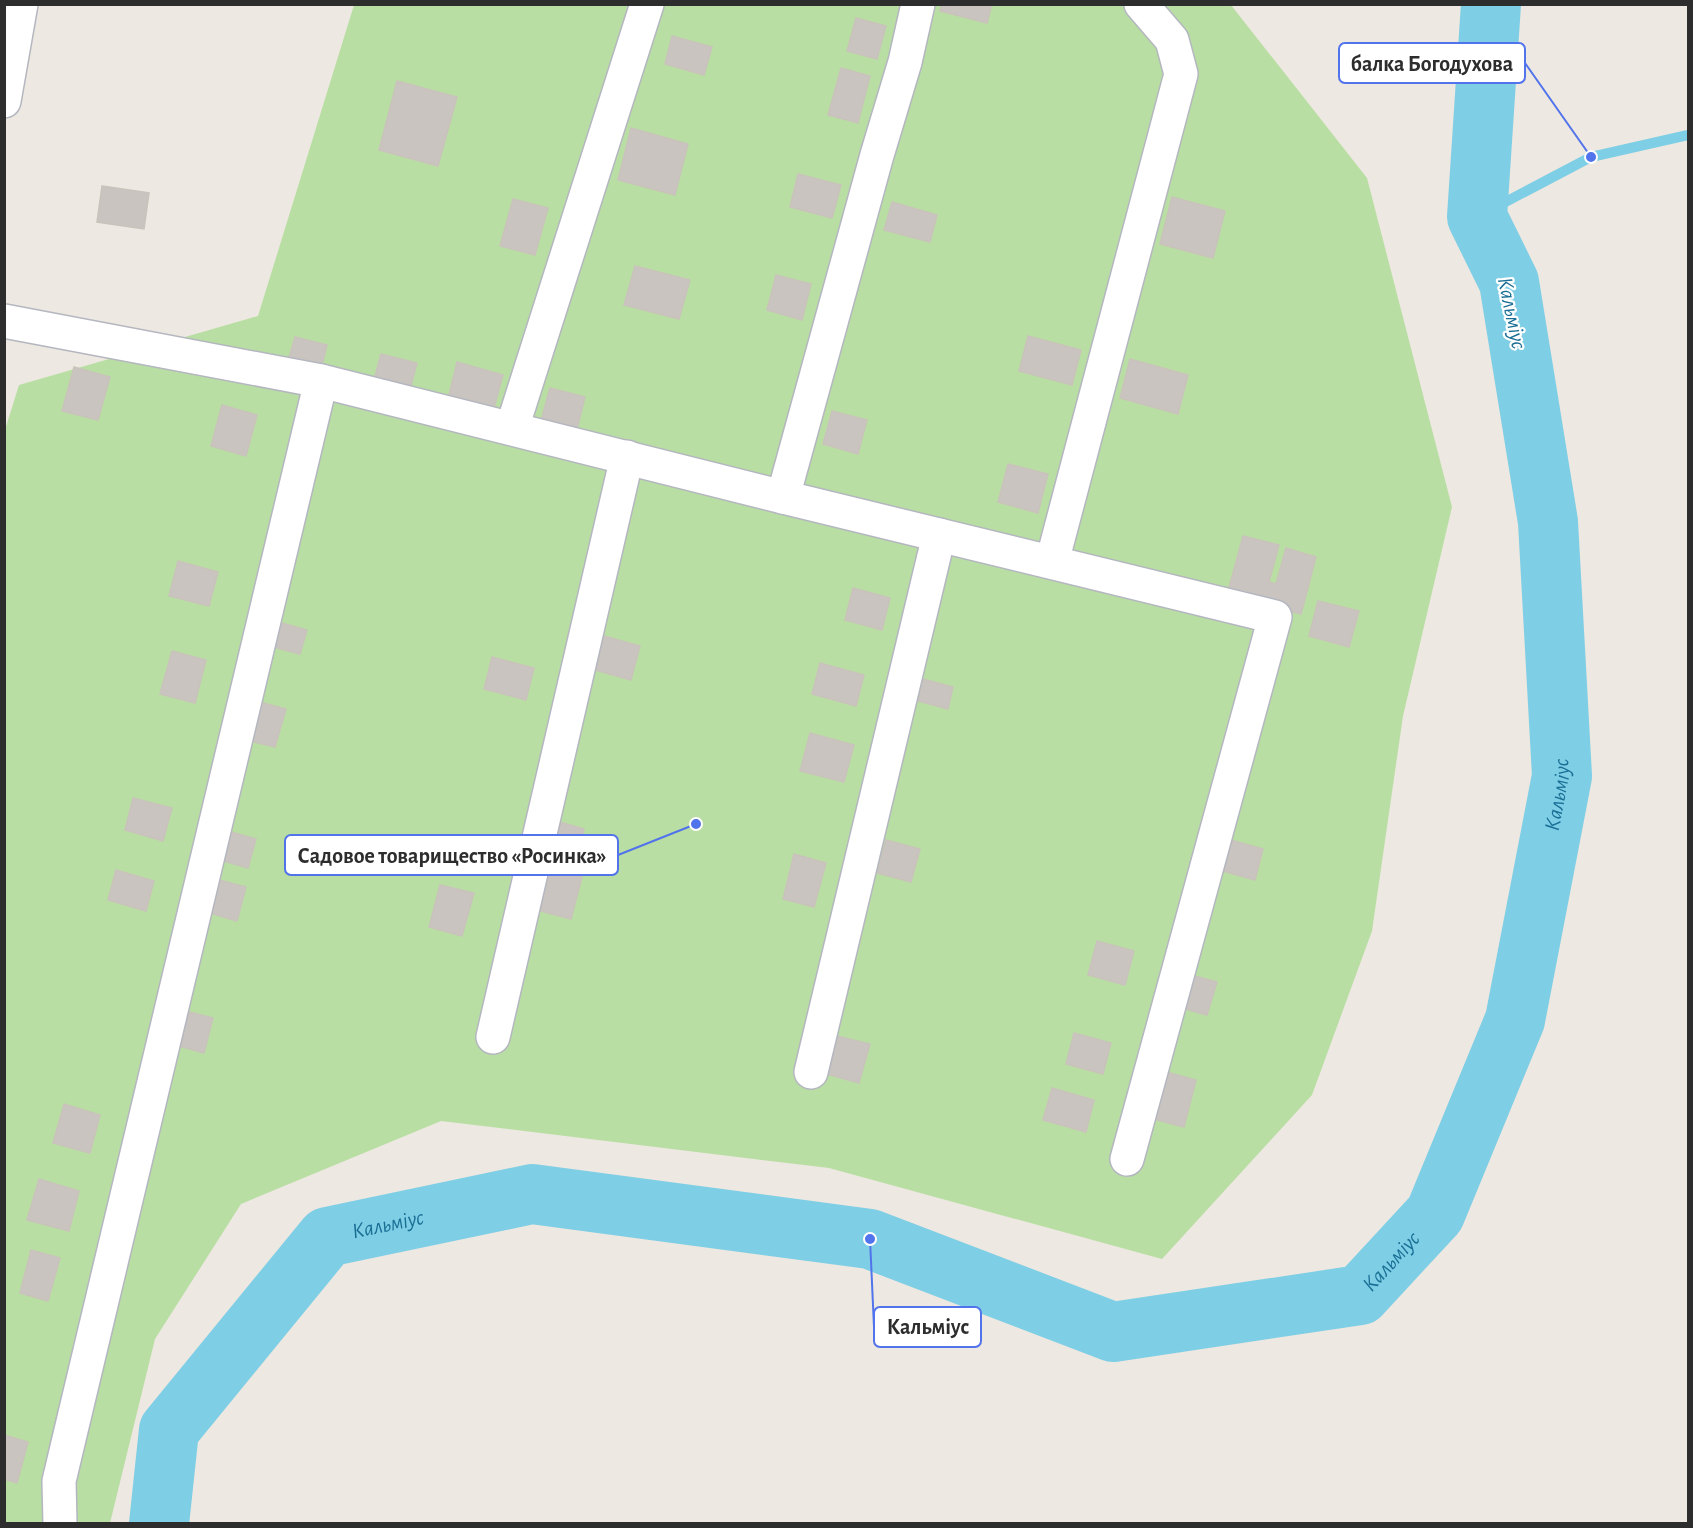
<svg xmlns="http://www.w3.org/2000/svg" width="1693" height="1528" font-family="'Alegreya Sans',sans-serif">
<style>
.green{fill:#b9dea3}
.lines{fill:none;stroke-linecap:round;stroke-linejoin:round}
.stream{stroke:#7ecee5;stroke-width:10}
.river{stroke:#7ecee5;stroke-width:60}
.building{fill:#c9c4c0;stroke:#c9c3bb;stroke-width:1.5}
.minor-casing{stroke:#b4b7bf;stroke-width:36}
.minor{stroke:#fff;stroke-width:33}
.labels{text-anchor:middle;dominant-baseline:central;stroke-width:4.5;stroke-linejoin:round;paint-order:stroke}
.water-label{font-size:22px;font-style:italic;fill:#1a6f95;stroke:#fff}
.leader{fill:none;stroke:#5173eb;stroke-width:2}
.callout-dot{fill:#5173eb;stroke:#fff;stroke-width:2}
.callout{fill:#fff;stroke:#5173eb;stroke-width:2}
.callout-label{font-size:22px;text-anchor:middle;font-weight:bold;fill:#2d2d2d}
</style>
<rect width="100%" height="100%" fill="#ede8e1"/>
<polygon class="green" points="354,5 1231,5 1367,178 1452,507 1403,716 1372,931 1312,1095 1162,1259 829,1168 441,1121 241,1204 155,1339 110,1523 5,1523 4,433 19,385 258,316"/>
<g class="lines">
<polyline class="stream" points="1477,217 1591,157 1688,135"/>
<path class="river" id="s1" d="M159 1524 169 1430 327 1237 532 1194 870 1239 1113 1332 1360 1295 1435 1214 1515 1020 1562 776 1548 522 1509 282 1477 217 1491 4"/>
</g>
<g class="building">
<polygon points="942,4 992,4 987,23 940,11"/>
<polygon points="856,18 886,26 877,59 847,51"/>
<polygon points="672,36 712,47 704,75 665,64"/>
<polygon points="841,68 870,76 858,123 828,115"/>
<polygon points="397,81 457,97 438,166 379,150"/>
<polygon points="631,128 688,144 675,195 618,180"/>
<polygon points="798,174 841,185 832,218 790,207"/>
<polygon points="102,186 149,193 144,229 97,222"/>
<polygon points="1172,197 1225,211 1213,258 1160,244"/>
<polygon points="513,199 548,208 535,255 500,246"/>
<polygon points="892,202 937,215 930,242 884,230"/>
<polygon points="635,266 690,280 679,319 624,305"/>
<polygon points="776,275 811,284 802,320 767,310"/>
<polygon points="1028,336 1081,350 1072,385 1019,371"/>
<polygon points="295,337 327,345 319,377 286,368"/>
<polygon points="381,354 417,363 408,397 372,387"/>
<polygon points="1130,359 1188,375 1178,414 1120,398"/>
<polygon points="457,362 503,375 491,419 446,407"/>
<polygon points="74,367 110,377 98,420 62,411"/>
<polygon points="550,388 585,397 575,437 539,428"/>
<polygon points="222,405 257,415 246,456 211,446"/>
<polygon points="832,411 867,420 858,454 823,444"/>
<polygon points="1008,464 1048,474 1038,513 998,502"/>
<polygon points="1243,536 1279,545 1269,582 1276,584 1286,548 1316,557 1301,614 1227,595"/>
<polygon points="178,561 218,572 209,606 169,596"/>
<polygon points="853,588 890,598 882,630 845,620"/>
<polygon points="1318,601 1359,611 1349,647 1309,636"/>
<polygon points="271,620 307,630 300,654 265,645"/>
<polygon points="604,636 640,646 631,680 595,670"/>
<polygon points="172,651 206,660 195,703 160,694"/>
<polygon points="492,657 534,668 526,700 484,689"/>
<polygon points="820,663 864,675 856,706 812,694"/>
<polygon points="923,679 953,687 948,709 918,701"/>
<polygon points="252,700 286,709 275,747 242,739"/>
<polygon points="810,733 854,745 844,782 800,771"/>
<polygon points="133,798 172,808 163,841 125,830"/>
<polygon points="553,820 584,829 577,858 545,850"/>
<polygon points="221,829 256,839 248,868 213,858"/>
<polygon points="1220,837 1263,849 1255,880 1212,868"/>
<polygon points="886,840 920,849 911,882 877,873"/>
<polygon points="794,854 826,863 814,907 783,899"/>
<polygon points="541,866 582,877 571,919 529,908"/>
<polygon points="116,870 154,881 146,911 108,900"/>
<polygon points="212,878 246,887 237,921 203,911"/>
<polygon points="440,885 474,893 462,936 429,927"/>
<polygon points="1097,941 1134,951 1125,985 1088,975"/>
<polygon points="1184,973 1217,982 1207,1015 1174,1006"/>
<polygon points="178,1009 213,1018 204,1053 168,1043"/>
<polygon points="1074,1033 1111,1043 1103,1074 1066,1064"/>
<polygon points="833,1035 870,1044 859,1083 823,1073"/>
<polygon points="1159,1070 1196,1080 1184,1127 1146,1117"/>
<polygon points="1052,1088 1094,1100 1086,1132 1043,1120"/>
<polygon points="64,1104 100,1115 90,1153 53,1143"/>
<polygon points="39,1179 79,1191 69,1231 27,1220"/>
<polygon points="31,1250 60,1258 48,1301 20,1293"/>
<polygon points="4,1435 28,1442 17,1483 4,1479"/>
</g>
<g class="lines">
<defs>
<g id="minor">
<polyline points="4,101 21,4"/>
<polyline points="4,321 321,381 783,497 1275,617 1127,1159"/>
<polyline points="512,428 647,4"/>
<polyline points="783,497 877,155 905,62 918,4"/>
<polyline points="1052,562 1181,74 1172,40 1141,4"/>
<polyline points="493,1037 627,457"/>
<polyline points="811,1072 939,535"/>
<polyline points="60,1524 59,1481 321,381"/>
</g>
</defs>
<use href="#minor" class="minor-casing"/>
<use href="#minor" class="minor"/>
</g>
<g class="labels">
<g class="water-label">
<text transform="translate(1512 313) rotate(78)">Кальміус</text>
<text stroke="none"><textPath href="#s1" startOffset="1954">Кальміус</textPath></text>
<text stroke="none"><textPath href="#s1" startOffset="406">Кальміус</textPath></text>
<text stroke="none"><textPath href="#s1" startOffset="1450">Кальміус</textPath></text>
</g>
</g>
<path class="leader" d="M1591 157L1525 63M696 824L618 855M870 1239L874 1327"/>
<g class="callout-dot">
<circle cx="1591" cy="157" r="6"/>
<circle cx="696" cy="824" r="6"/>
<circle cx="870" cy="1239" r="6"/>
</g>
<g class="callout">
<rect x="1339" y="43" width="186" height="40" rx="6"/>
<rect x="285" y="835" width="333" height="40" rx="6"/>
<rect x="874" y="1307" width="107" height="40" rx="6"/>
</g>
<g class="callout-label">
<text x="1432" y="71">балка Богодухова</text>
<text x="452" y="863">Садовое товарищество «Росинка»</text>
<text x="928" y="1334">Кальміус</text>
</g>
<rect width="1693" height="1528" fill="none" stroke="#2d2d2d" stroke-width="12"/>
</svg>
